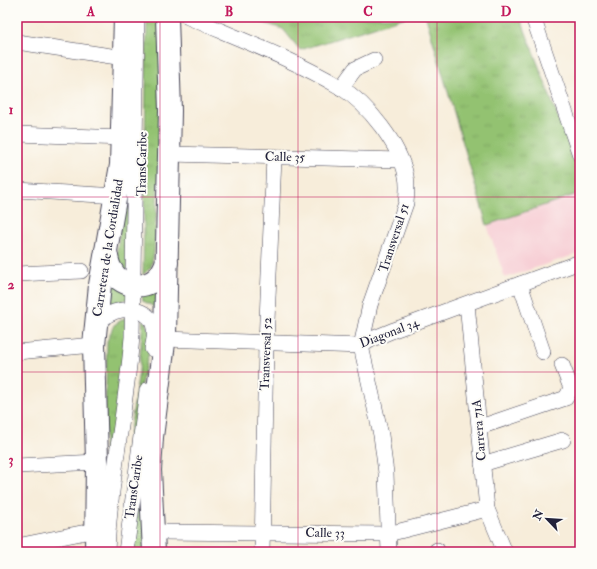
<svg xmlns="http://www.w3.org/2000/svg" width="597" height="569" font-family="'IM FELL Double Pica',serif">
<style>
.built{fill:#f7cfd5}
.grass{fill:url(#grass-tufts);stroke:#5a7256}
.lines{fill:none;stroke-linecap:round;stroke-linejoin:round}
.minor-casing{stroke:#424053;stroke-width:16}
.highway-casing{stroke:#424053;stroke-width:24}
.minor{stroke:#fff;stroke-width:15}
.highway{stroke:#fff;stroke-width:22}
.grid{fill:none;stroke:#c2185b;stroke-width:1;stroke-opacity:0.55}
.labels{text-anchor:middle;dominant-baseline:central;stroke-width:4;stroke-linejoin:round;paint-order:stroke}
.street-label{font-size:13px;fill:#22223b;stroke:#fdfcf7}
.neatline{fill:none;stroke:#c2185b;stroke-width:1.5}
.grid-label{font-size:13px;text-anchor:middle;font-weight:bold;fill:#c2185b}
</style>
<defs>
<pattern id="grass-tufts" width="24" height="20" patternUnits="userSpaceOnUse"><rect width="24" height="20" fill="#93c271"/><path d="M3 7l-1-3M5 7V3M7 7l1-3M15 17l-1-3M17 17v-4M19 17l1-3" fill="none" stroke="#7ea663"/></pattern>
</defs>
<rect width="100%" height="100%" fill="#fdfcf7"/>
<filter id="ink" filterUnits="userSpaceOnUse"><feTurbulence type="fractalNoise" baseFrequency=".025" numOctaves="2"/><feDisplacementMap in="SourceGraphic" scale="8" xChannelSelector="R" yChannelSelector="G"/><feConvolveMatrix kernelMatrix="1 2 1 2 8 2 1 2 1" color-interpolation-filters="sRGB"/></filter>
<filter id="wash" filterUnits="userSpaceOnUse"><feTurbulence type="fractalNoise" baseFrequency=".012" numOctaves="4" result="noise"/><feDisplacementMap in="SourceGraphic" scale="16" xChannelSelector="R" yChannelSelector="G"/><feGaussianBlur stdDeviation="0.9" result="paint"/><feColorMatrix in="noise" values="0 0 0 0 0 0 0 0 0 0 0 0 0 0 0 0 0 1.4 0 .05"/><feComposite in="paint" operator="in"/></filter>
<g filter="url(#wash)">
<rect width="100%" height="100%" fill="#f7edda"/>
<polygon class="built" points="580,193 580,253 505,278 487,225"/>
<g class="grass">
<polygon points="147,17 161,17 162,120 154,253 151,267 143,275"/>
<polygon points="244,17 406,17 300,50 283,29"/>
<polygon points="426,17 520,17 580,175 580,193 487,225"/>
<polygon points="129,163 128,274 122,269 116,258"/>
<polygon points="108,276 128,291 128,299 111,304 105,308"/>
<polygon points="161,281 159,312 151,305 143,301 142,294"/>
<polygon points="126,317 125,371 109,475 104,475 107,341 114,325"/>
<polygon points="143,318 153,337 140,388 130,450 127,450 139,371"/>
<polygon points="144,450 145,552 131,552"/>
</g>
</g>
<g filter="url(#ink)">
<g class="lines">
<defs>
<g id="minor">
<path d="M188 17C239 39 293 59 340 87 368 104 400 145 406 176 408 185 407 194 406 203L370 305 361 346 381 435 386 473 389 552"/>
<polyline points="533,17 580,155"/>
<polyline points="17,42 124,58"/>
<polyline points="341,88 355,69 374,60"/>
<polyline points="17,134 123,138"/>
<polyline points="170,154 400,160"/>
<polyline points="17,190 117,196"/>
<polyline points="17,274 81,271"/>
<polyline points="520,284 543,352"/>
<polyline points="467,304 487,509 505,552"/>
<polyline points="165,339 361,346 372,339 394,330 580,262"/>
<path d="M17 352 94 345C96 335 96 327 103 319 115 306 146 305 153 324 156 332 154 341 152 349"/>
<polyline points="480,427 566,398 571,388 562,365"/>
<polyline points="482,464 563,440"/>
<polyline points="17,466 97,462"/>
<polyline points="161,532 388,534 487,509"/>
<polyline points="17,546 96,530"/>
<polyline points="437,550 437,552"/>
<path d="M107 552C110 479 126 409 132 337L137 17"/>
<polyline points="126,552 147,390"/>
<polyline points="262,552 266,344 274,157"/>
</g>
<g id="highway">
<path d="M106 251C107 257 108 264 111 269 119 286 143 291 157 278 162 274 164 268 167 262"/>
<polyline points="96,552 97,462 94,345 100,285 121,165 125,17"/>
<polyline points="154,552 150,470 152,437 165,335 170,111 167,17"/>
</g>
</defs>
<use href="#minor" class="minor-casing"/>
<use href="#highway" class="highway-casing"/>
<use href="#minor" class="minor"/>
<use href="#highway" class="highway"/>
</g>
</g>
<path class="grid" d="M160 17V552M298 17V552M437 17V552M17 197H580M17 372H580"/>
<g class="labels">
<g class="street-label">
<text transform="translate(285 157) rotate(1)">Calle 35</text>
<text transform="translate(142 164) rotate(-89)">TransCaribe</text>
<text transform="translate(394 238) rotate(-72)">Transversal 51</text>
<text transform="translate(108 248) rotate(-81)">Carretera de la Cordialidad</text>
<text transform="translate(389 333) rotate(-21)">Diagonal 34</text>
<text transform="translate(266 354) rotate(-88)">Transversal 52</text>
<text transform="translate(479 430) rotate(-95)">Carrera 71A</text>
<text transform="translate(134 487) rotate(-82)">TransCaribe</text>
<text transform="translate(325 533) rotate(1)">Calle 33</text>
</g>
</g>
<rect width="597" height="569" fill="none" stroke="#fdfcf7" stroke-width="44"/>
<g transform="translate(547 519) rotate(295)" stroke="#fdfcf7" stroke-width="3" paint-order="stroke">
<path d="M0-3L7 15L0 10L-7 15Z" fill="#22223b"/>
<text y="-6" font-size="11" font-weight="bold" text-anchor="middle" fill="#22223b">N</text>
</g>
<rect x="22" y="22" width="553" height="525" class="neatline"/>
<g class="grid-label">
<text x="91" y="16">A</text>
<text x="229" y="16">B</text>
<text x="368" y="16">C</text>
<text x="506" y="16">D</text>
<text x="11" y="114">1</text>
<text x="11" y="289">2</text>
<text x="11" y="464">3</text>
</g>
</svg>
